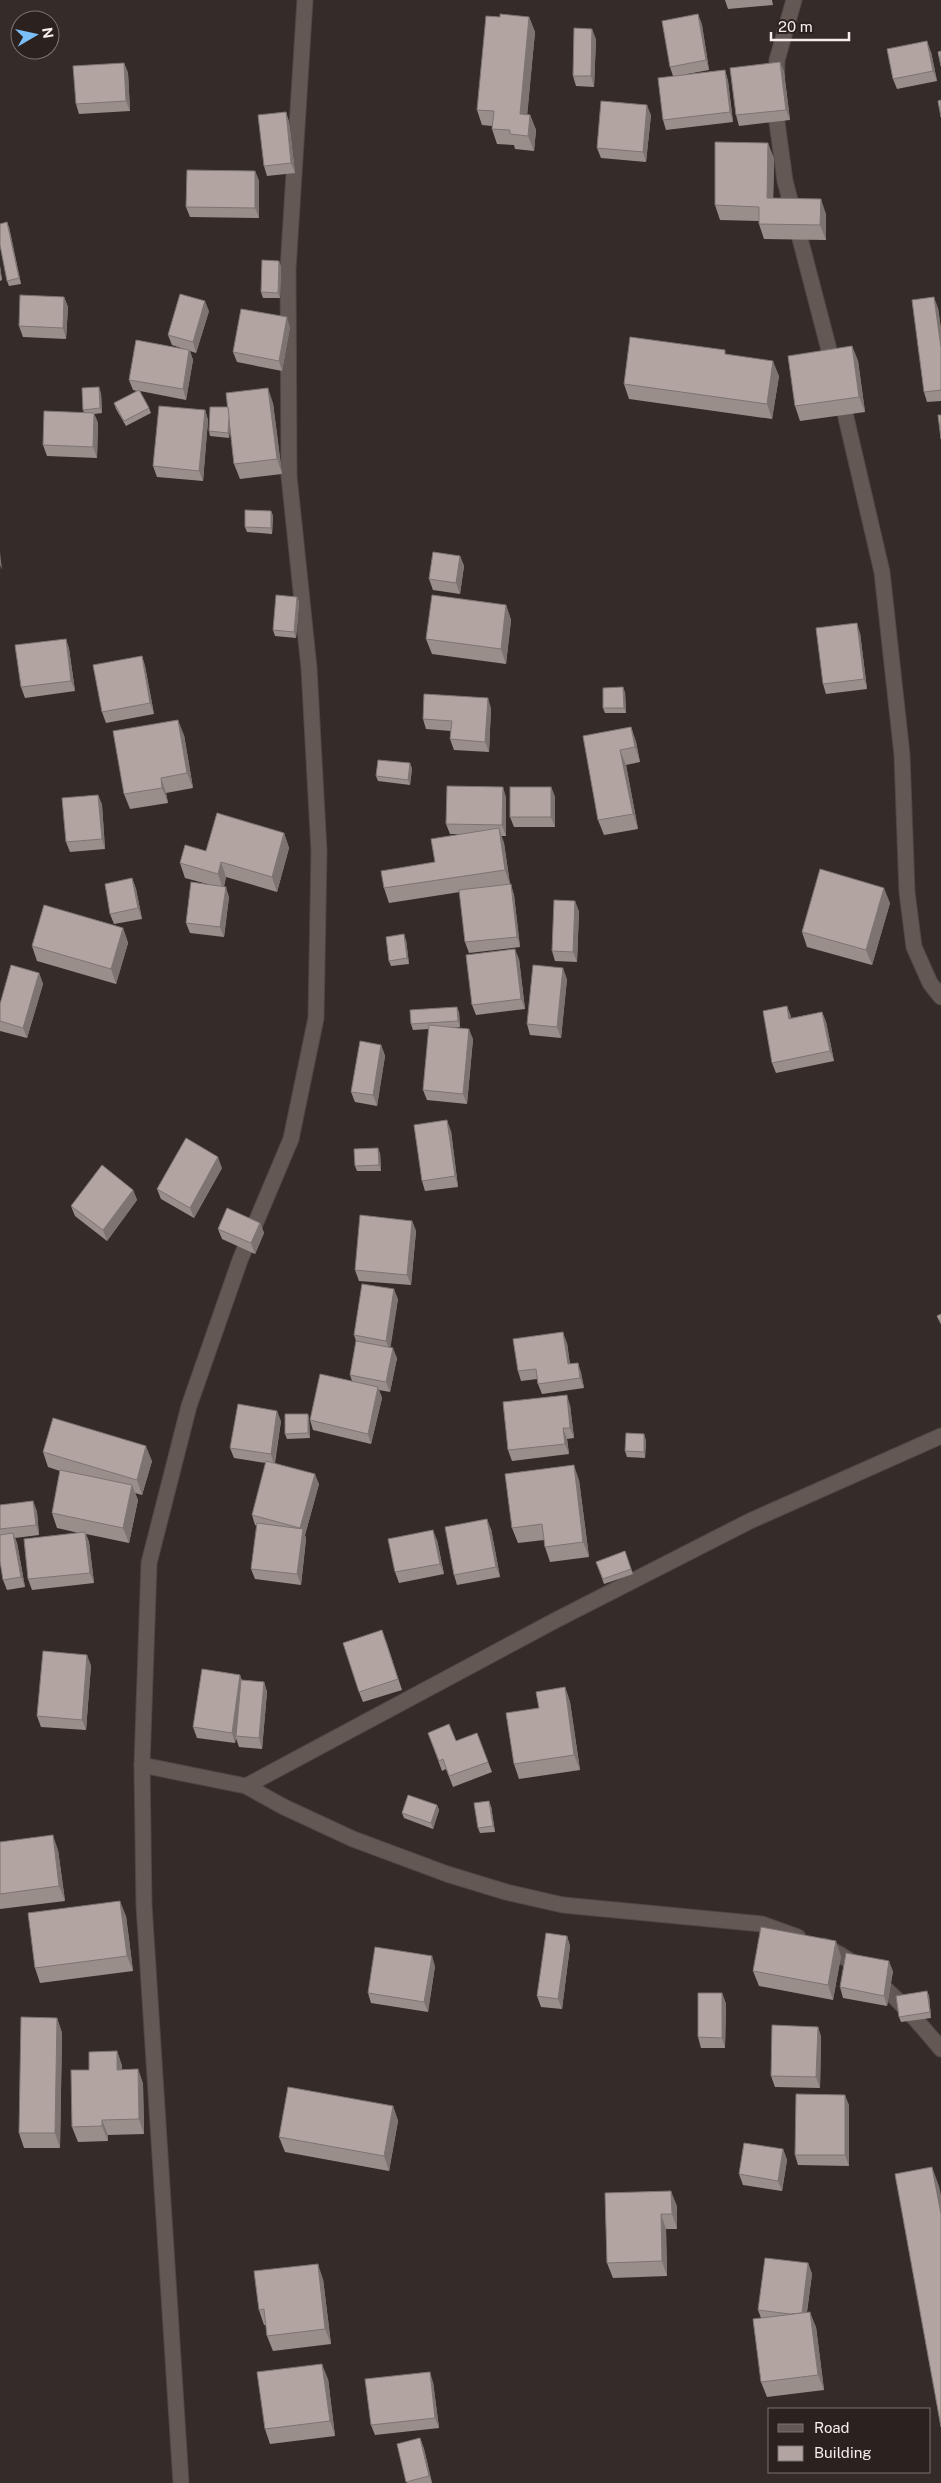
<svg xmlns="http://www.w3.org/2000/svg" width="941" height="2483" font-family="'Public Sans',sans-serif">
<style>
.lines{fill:none;stroke-linecap:round;stroke-linejoin:round}
.street-casing{stroke:#514846;stroke-width:17}
.street{stroke:#635854;stroke-width:15}
.wall{fill:#998e8a}
.shaded-wall{fill:#7d7471}
.building{fill:#b2a5a1;stroke:#7d7471}
</style>
<rect width="100%" height="100%" fill="#352b28"/>
<g class="lines">
<defs>
<g id="street">
<polyline points="794,0 777,60 776,115 785,181 834,369"/>
<polyline points="841,396 882,572 902,755 907,892 914,947 930,983 941,997"/>
<polyline points="142,1765 246,1786 284,1807 353,1839 447,1874 506,1892 563,1905 762,1924 798,1937"/>
<polyline points="246,1786 556,1620 750,1521 941,1436"/>
<path d="M824 1946C872 1969 908 2009 941 2049"/>
<polyline points="181,2483 144,1905 142,1765 149,1563 189,1406 240,1260 291,1139 316,1018 319,851 309,668 289,476 288,269 305,0"/>
</g>
</defs>
<use href="#street" class="street-casing"/>
<use href="#street" class="street"/>
</g>
<g class="wall">
<polygon points="725,0 772,0 773,5 728,9"/>
<polygon points="698,14 702,25 709,70 682,75 725,70 728,81 733,122 666,130 663,120 673,76 670,67"/>
<polygon points="500,17 529,17 535,32 527,114 530,115 536,130 534,151 515,149 514,145 497,144 492,129 492,126 482,125 477,110"/>
<polygon points="596,39 594,87 576,86 573,76"/>
<polygon points="931,52 937,81 897,89 893,79"/>
<polygon points="780,62 784,72 790,120 739,126 736,115"/>
<polygon points="124,63 128,73 130,111 79,114 76,104"/>
<polygon points="286,112 289,122 295,173 267,176 264,166"/>
<polygon points="651,115 646,162 601,158 597,148"/>
<polygon points="774,158 773,198 826,214 826,240 764,239 759,224 759,221 720,220 715,205"/>
<polygon points="255,171 259,181 259,218 190,217 186,207"/>
<polygon points="9,227 21,284 9,286 7,281"/>
<polygon points="0,266 2,280 0,281"/>
<polygon points="281,266 280,298 263,298 261,292"/>
<polygon points="64,297 68,307 66,339 23,337 19,326"/>
<polygon points="938,308 941,329 941,401 927,402 924,392"/>
<polygon points="209,311 196,353 190,351 193,360 186,400 140,391 149,408 151,413 126,426 116,409 114,403 137,391 133,390 129,380 184,349 172,345 168,335"/>
<polygon points="290,327 282,371 237,362 233,352"/>
<polygon points="852,346 858,361 865,412 800,421 795,406"/>
<polygon points="726,354 779,376 772,419 629,399 624,384"/>
<polygon points="101,393 102,413 94,414 98,423 97,458 47,456 43,445 84,413 83,410"/>
<polygon points="273,403 282,474 240,479 234,464 230,428 229,438 210,436 209,431 228,407"/>
<polygon points="205,410 208,420 203,481 157,477 153,466"/>
<polygon points="271,511 273,516 272,534 247,532 245,527"/>
<polygon points="460,556 464,566 460,594 433,590 429,579"/>
<polygon points="297,597 299,602 296,638 275,636 273,630"/>
<polygon points="506,605 511,620 506,664 432,654 426,639"/>
<polygon points="860,633 867,689 826,694 823,684"/>
<polygon points="66,639 69,649 75,691 25,698 21,687"/>
<polygon points="142,656 145,666 154,714 106,723 102,712"/>
<polygon points="625,692 626,713 605,713 603,708"/>
<polygon points="491,708 489,752 454,750 450,739 451,731 426,729 423,719"/>
<polygon points="631,727 636,742 640,762 626,765 638,829 604,835 598,820 583,736"/>
<polygon points="184,735 193,788 166,793 168,803 130,809 124,794"/>
<polygon points="412,768 410,785 378,781 376,776"/>
<polygon points="551,787 555,797 555,827 514,827 510,817"/>
<polygon points="98,795 102,805 105,849 70,852 66,842"/>
<polygon points="506,797 506,836 501,836 504,843 510,884 514,895 520,947 469,953 465,942 460,892 389,903 384,888 435,862 459,834 450,834 446,824"/>
<polygon points="284,833 289,848 277,892 226,877 224,887 229,897 224,937 190,933 186,923 211,885 185,878 180,863 206,851"/>
<polygon points="132,878 136,889 142,919 114,924 110,914"/>
<polygon points="890,903 872,965 807,947 802,932"/>
<polygon points="579,911 577,962 555,961 552,951"/>
<polygon points="123,928 128,943 116,984 37,961 32,946"/>
<polygon points="406,940 409,964 391,966 389,961"/>
<polygon points="519,959 525,1009 476,1015 472,1005"/>
<polygon points="39,973 43,984 27,1038 0,1031 0,1004"/>
<polygon points="567,979 561,1038 530,1035 527,1024"/>
<polygon points="459,1012 460,1027 449,1027 473,1039 467,1104 427,1100 423,1090 429,1029 413,1030 411,1024"/>
<polygon points="822,1012 826,1022 834,1061 776,1073 772,1063 791,1016 791,1018"/>
<polygon points="381,1045 385,1056 377,1106 355,1102 351,1092"/>
<polygon points="451,1131 458,1187 425,1191 422,1181"/>
<polygon points="380,1153 381,1171 357,1171 355,1166"/>
<polygon points="222,1168 194,1218 161,1199 157,1189"/>
<polygon points="133,1190 137,1200 107,1241 75,1216 71,1206"/>
<polygon points="412,1221 416,1231 411,1285 359,1281 355,1270"/>
<polygon points="260,1223 264,1233 255,1254 222,1239 218,1229"/>
<polygon points="398,1299 390,1347 397,1358 390,1392 379,1390 382,1398 371,1444 313,1430 310,1420 352,1381 350,1375 356,1341 354,1335"/>
<polygon points="567,1343 570,1364 578,1363 581,1373 584,1388 542,1394 538,1384 537,1379 521,1381 518,1371"/>
<polygon points="570,1405 574,1438 567,1439 569,1454 512,1461 508,1450"/>
<polygon points="308,1414 309,1419 310,1438 287,1439 285,1434"/>
<polygon points="281,1421 275,1463 319,1484 305,1535 306,1539 301,1585 255,1579 251,1569 257,1526 255,1525 252,1515 266,1463 234,1458 230,1448"/>
<polygon points="646,1440 645,1458 627,1457 625,1451"/>
<polygon points="43,1452 152,1461 142,1495 135,1493 138,1500 129,1543 86,1534 89,1542 94,1583 32,1590 28,1579 79,1533 57,1528 52,1513 60,1471 48,1467"/>
<polygon points="579,1480 589,1557 550,1562 545,1547 544,1540 518,1543 512,1528"/>
<polygon points="33,1501 37,1512 39,1535 15,1538 17,1543 25,1587 7,1590 3,1580 0,1561 0,1505"/>
<polygon points="491,1529 500,1577 457,1585 454,1575"/>
<polygon points="437,1540 444,1574 399,1583 395,1572"/>
<polygon points="625,1551 633,1574 604,1584 596,1562"/>
<polygon points="386,1641 402,1690 363,1702 359,1692"/>
<polygon points="91,1665 86,1730 41,1727 37,1716"/>
<polygon points="242,1680 264,1682 267,1692 262,1749 239,1747 236,1738 235,1743 197,1738 193,1727"/>
<polygon points="565,1687 570,1702 580,1770 519,1779 514,1764 539,1708"/>
<polygon points="428,1733 456,1741 477,1733 492,1772 453,1787 446,1769 442,1771"/>
<polygon points="437,1805 439,1810 433,1829 404,1818 402,1813"/>
<polygon points="491,1806 495,1832 480,1833 478,1828"/>
<polygon points="0,1842 58,1850 65,1901 0,1909"/>
<polygon points="126,1916 133,1971 40,1983 35,1968"/>
<polygon points="567,1936 570,1946 562,2009 541,2007 537,1996"/>
<polygon points="841,1956 833,2000 759,1986 753,1971"/>
<polygon points="435,1966 428,2012 371,2003 368,1993"/>
<polygon points="893,1971 887,2006 843,1998 840,1987"/>
<polygon points="927,1991 929,1996 931,2018 901,2022 899,2017"/>
<polygon points="722,1993 726,2004 725,2048 701,2048 698,2037"/>
<polygon points="57,2018 62,2033 60,2148 24,2148 19,2133"/>
<polygon points="818,2027 821,2037 820,2088 775,2087 771,2076"/>
<polygon points="117,2051 122,2066 122,2070 138,2069 143,2084 144,2134 108,2135 108,2141 78,2142 72,2127 89,2070"/>
<polygon points="849,2105 849,2166 798,2165 795,2155"/>
<polygon points="393,2106 398,2121 389,2171 285,2152 279,2137"/>
<polygon points="783,2149 787,2160 782,2191 743,2185 739,2174"/>
<polygon points="605,2193 677,2206 677,2229 666,2229 667,2276 613,2278 607,2263"/>
<polygon points="808,2263 812,2274 807,2312 816,2327 824,2390 767,2397 761,2382 761,2318 758,2310"/>
<polygon points="323,2279 331,2344 273,2351 267,2336 266,2325 264,2325 259,2310"/>
<polygon points="328,2379 335,2436 270,2444 265,2429"/>
<polygon points="433,2382 439,2428 375,2435 371,2425"/>
<polygon points="420,2438 424,2449 432,2483 407,2483 397,2444"/>
</g>
<g class="shaded-wall">
<polygon points="698,14 702,25 709,70 706,60"/>
<polygon points="529,17 535,32 526,129 520,114"/>
<polygon points="592,29 596,39 594,87 591,76"/>
<polygon points="927,41 931,52 937,81 933,71"/>
<polygon points="780,62 784,72 790,120 786,110"/>
<polygon points="124,63 128,73 130,111 126,101"/>
<polygon points="725,70 728,81 733,122 730,112"/>
<polygon points="647,105 651,115 646,162 643,152"/>
<polygon points="286,112 289,122 295,173 291,163"/>
<polygon points="530,115 536,130 534,151 528,136"/>
<polygon points="768,143 774,158 773,212 767,198"/>
<polygon points="255,171 259,181 259,218 255,208"/>
<polygon points="821,199 826,214 826,240 820,225"/>
<polygon points="7,222 9,227 21,284 19,278"/>
<polygon points="279,261 281,266 280,298 278,293"/>
<polygon points="0,266 2,280 0,274"/>
<polygon points="64,297 68,307 66,339 63,328"/>
<polygon points="934,297 938,308 941,329 941,348"/>
<polygon points="205,301 209,311 196,353 193,342"/>
<polygon points="287,317 290,327 282,371 279,361"/>
<polygon points="852,346 858,361 865,412 859,397"/>
<polygon points="189,350 193,360 186,400 183,389"/>
<polygon points="773,361 779,376 772,419 767,404"/>
<polygon points="99,387 101,393 102,413 100,408"/>
<polygon points="268,388 273,403 282,474 277,459"/>
<polygon points="229,407 231,413 229,438 228,433"/>
<polygon points="205,410 208,420 203,481 199,471"/>
<polygon points="94,413 98,423 97,458 93,447"/>
<polygon points="271,511 273,516 272,534 271,528"/>
<polygon points="0,552 2,570 0,565"/>
<polygon points="460,556 464,566 460,594 456,583"/>
<polygon points="297,597 299,602 296,638 294,632"/>
<polygon points="506,605 511,620 506,664 501,649"/>
<polygon points="857,623 860,633 867,689 864,679"/>
<polygon points="66,639 69,649 75,691 71,681"/>
<polygon points="142,656 145,666 154,714 150,703"/>
<polygon points="623,687 625,692 626,713 624,708"/>
<polygon points="488,698 491,708 489,752 485,742"/>
<polygon points="178,720 184,735 193,788 187,773"/>
<polygon points="631,727 636,742 640,762 635,747"/>
<polygon points="620,750 626,765 638,829 633,814"/>
<polygon points="410,763 412,768 410,785 408,780"/>
<polygon points="161,778 166,793 168,803 162,788"/>
<polygon points="503,787 506,797 506,836 502,825"/>
<polygon points="551,787 555,797 555,827 551,817"/>
<polygon points="98,795 102,805 105,849 102,839"/>
<polygon points="499,828 504,843 510,885 505,870"/>
<polygon points="284,833 289,848 277,892 272,877"/>
<polygon points="221,862 226,877 223,889 218,874"/>
<polygon points="132,878 136,889 142,919 138,908"/>
<polygon points="511,884 514,895 520,947 517,937"/>
<polygon points="226,887 229,897 224,937 220,927"/>
<polygon points="884,888 890,903 872,965 866,950"/>
<polygon points="575,901 579,911 577,962 573,952"/>
<polygon points="123,928 128,943 116,984 111,969"/>
<polygon points="404,934 406,940 409,964 407,958"/>
<polygon points="515,949 519,959 525,1009 521,999"/>
<polygon points="563,968 567,979 561,1038 557,1027"/>
<polygon points="39,973 43,984 27,1038 23,1028"/>
<polygon points="787,1006 791,1016 793,1029 789,1019"/>
<polygon points="457,1007 459,1012 460,1027 458,1021"/>
<polygon points="822,1012 826,1022 834,1061 830,1051"/>
<polygon points="469,1029 473,1039 467,1104 463,1094"/>
<polygon points="381,1045 385,1056 377,1106 373,1095"/>
<polygon points="447,1120 451,1131 458,1187 455,1176"/>
<polygon points="378,1148 380,1153 381,1171 379,1165"/>
<polygon points="218,1157 222,1168 194,1218 190,1208"/>
<polygon points="133,1190 137,1200 107,1241 103,1230"/>
<polygon points="412,1221 416,1231 411,1285 407,1275"/>
<polygon points="260,1223 264,1233 255,1254 251,1243"/>
<polygon points="394,1289 398,1299 390,1351 386,1341"/>
<polygon points="563,1332 567,1343 571,1375 568,1364"/>
<polygon points="393,1348 397,1358 390,1392 386,1382"/>
<polygon points="578,1363 581,1373 584,1388 580,1378"/>
<polygon points="378,1387 382,1398 371,1444 368,1434"/>
<polygon points="567,1395 570,1405 574,1438 570,1428"/>
<polygon points="277,1411 281,1421 274,1465 271,1454"/>
<polygon points="308,1414 309,1419 310,1438 308,1433"/>
<polygon points="563,1428 567,1439 569,1454 565,1444"/>
<polygon points="644,1434 646,1440 645,1458 644,1452"/>
<polygon points="146,1446 152,1461 142,1495 137,1480"/>
<polygon points="574,1465 579,1480 589,1557 583,1542"/>
<polygon points="315,1474 319,1484 305,1535 306,1539 301,1585 297,1574 300,1528"/>
<polygon points="132,1485 138,1500 129,1543 123,1528"/>
<polygon points="33,1501 37,1512 39,1535 36,1525"/>
<polygon points="487,1519 491,1529 500,1577 496,1567"/>
<polygon points="433,1530 437,1540 444,1574 440,1564"/>
<polygon points="85,1532 89,1542 94,1583 90,1573"/>
<polygon points="13,1533 17,1543 25,1587 21,1577"/>
<polygon points="87,1655 91,1665 86,1730 82,1720"/>
<polygon points="240,1675 244,1685 236,1736 235,1743 232,1733"/>
<polygon points="264,1682 267,1692 262,1749 259,1738"/>
<polygon points="565,1687 570,1702 580,1770 574,1755"/>
<polygon points="489,1801 491,1806 495,1832 493,1826"/>
<polygon points="437,1805 439,1810 433,1829 431,1823"/>
<polygon points="53,1835 58,1850 65,1901 59,1886"/>
<polygon points="120,1901 126,1916 133,1971 127,1956"/>
<polygon points="567,1936 570,1946 562,2009 558,1999"/>
<polygon points="836,1941 841,1956 833,2000 828,1985"/>
<polygon points="432,1956 435,1966 428,2012 424,2002"/>
<polygon points="889,1961 893,1971 887,2006 884,1996"/>
<polygon points="927,1991 929,1996 931,2018 930,2012"/>
<polygon points="722,1993 726,2004 725,2048 722,2038"/>
<polygon points="57,2018 62,2033 60,2148 55,2133"/>
<polygon points="818,2027 821,2037 820,2088 816,2077"/>
<polygon points="117,2051 122,2066 123,2085 117,2070"/>
<polygon points="138,2069 143,2084 144,2134 139,2119"/>
<polygon points="845,2095 849,2105 849,2166 845,2155"/>
<polygon points="393,2106 398,2121 389,2171 384,2156"/>
<polygon points="102,2120 108,2135 108,2141 102,2126"/>
<polygon points="783,2149 787,2160 782,2191 778,2181"/>
<polygon points="932,2167 939,2186 941,2195 941,2214"/>
<polygon points="671,2191 677,2206 677,2229 672,2214"/>
<polygon points="661,2214 666,2229 667,2276 662,2261"/>
<polygon points="808,2263 812,2274 805,2326 801,2316"/>
<polygon points="318,2264 323,2279 331,2344 325,2329"/>
<polygon points="810,2312 816,2327 824,2390 818,2375"/>
<polygon points="322,2364 328,2379 335,2436 330,2421"/>
<polygon points="430,2372 433,2382 439,2428 435,2418"/>
<polygon points="420,2438 424,2449 432,2483 429,2476"/>
</g>
<g class="building">
<polygon points="500,14 529,17 520,114 530,115 528,136 510,134 510,130 492,129 494,111 477,110 486,16 500,17"/>
<polygon points="698,14 706,60 670,67 662,21"/>
<polygon points="574,28 592,29 591,76 573,76"/>
<polygon points="927,41 933,71 893,79 887,49"/>
<polygon points="941,51 941,66 938,52"/>
<polygon points="780,62 786,110 736,115 730,68"/>
<polygon points="124,63 126,101 76,104 73,66"/>
<polygon points="725,70 730,112 663,120 658,78"/>
<polygon points="941,100 941,117 938,101"/>
<polygon points="601,101 647,105 643,152 597,148"/>
<polygon points="286,112 291,163 264,166 258,115"/>
<polygon points="715,142 768,143 767,198 821,199 820,225 759,224 759,207 715,205"/>
<polygon points="187,170 255,171 255,208 186,207"/>
<polygon points="7,222 19,278 7,281 0,245 0,224"/>
<polygon points="262,260 279,261 278,293 261,292"/>
<polygon points="180,294 205,301 193,342 168,335"/>
<polygon points="20,295 64,297 63,328 19,326"/>
<polygon points="934,297 941,348 941,390 924,392 912,300"/>
<polygon points="241,309 287,317 279,361 233,352"/>
<polygon points="630,337 725,350 725,354 773,361 767,404 624,384"/>
<polygon points="136,340 189,350 183,389 129,380"/>
<polygon points="852,346 859,397 795,406 788,356"/>
<polygon points="99,387 100,408 83,410 82,388"/>
<polygon points="268,388 277,459 234,464 226,393"/>
<polygon points="139,390 149,408 124,421 114,403"/>
<polygon points="159,406 205,410 199,471 153,466"/>
<polygon points="210,407 228,407 229,416 228,433 209,431"/>
<polygon points="44,411 94,413 93,447 43,445"/>
<polygon points="938,415 941,415 941,439"/>
<polygon points="245,510 271,511 271,528 245,527"/>
<polygon points="433,552 460,556 456,583 429,579"/>
<polygon points="276,595 297,597 294,632 273,630"/>
<polygon points="432,595 506,605 501,649 426,639"/>
<polygon points="857,623 864,679 823,684 816,628"/>
<polygon points="66,639 71,681 21,687 15,645"/>
<polygon points="142,656 150,703 102,712 93,665"/>
<polygon points="623,687 624,708 603,708 603,688"/>
<polygon points="424,694 488,698 485,742 450,739 452,721 423,719"/>
<polygon points="178,720 187,773 161,778 162,788 124,794 113,731"/>
<polygon points="631,727 635,747 620,750 633,814 598,820 583,736"/>
<polygon points="378,760 410,763 408,780 376,776"/>
<polygon points="447,786 503,787 502,825 446,824"/>
<rect x="510" y="787" width="41" height="30"/>
<polygon points="98,795 102,839 66,842 62,798"/>
<polygon points="217,813 284,833 272,877 221,862 218,874 180,863 185,845 206,851"/>
<polygon points="499,828 505,870 384,888 381,871 435,862 431,839"/>
<polygon points="820,869 884,888 866,950 802,932"/>
<polygon points="132,878 138,908 110,914 105,884"/>
<polygon points="191,882 226,887 220,927 186,923"/>
<polygon points="511,884 517,937 465,942 459,890"/>
<polygon points="554,900 575,901 573,952 552,951"/>
<polygon points="44,905 123,928 111,969 32,946"/>
<polygon points="404,934 407,958 389,961 386,937"/>
<polygon points="515,949 521,999 472,1005 466,955"/>
<polygon points="11,965 39,973 23,1028 0,1021 0,1004"/>
<polygon points="533,965 563,968 557,1027 527,1024"/>
<polygon points="787,1006 789,1019 822,1012 830,1051 772,1063 763,1011"/>
<polygon points="457,1007 458,1021 411,1024 410,1010"/>
<polygon points="429,1025 469,1029 463,1094 423,1090"/>
<polygon points="360,1041 381,1045 373,1095 351,1092"/>
<polygon points="447,1120 455,1176 422,1181 414,1125"/>
<polygon points="186,1138 218,1157 190,1208 157,1189"/>
<polygon points="378,1148 379,1165 355,1166 354,1149"/>
<polygon points="102,1165 133,1190 103,1230 71,1206"/>
<polygon points="227,1208 260,1223 251,1243 218,1229"/>
<polygon points="360,1215 412,1221 407,1275 355,1270"/>
<polygon points="362,1284 394,1289 386,1341 354,1335"/>
<polygon points="941,1314 941,1324 937,1316"/>
<polygon points="563,1332 568,1364 578,1363 580,1378 538,1384 536,1369 518,1371 513,1339"/>
<polygon points="356,1341 393,1348 386,1382 350,1375"/>
<polygon points="320,1374 378,1387 368,1434 310,1420"/>
<polygon points="567,1395 570,1428 563,1428 565,1444 508,1450 503,1402"/>
<polygon points="238,1404 277,1411 271,1454 230,1448"/>
<polygon points="285,1414 308,1414 308,1433 285,1434"/>
<polygon points="53,1418 146,1446 137,1480 43,1452"/>
<polygon points="626,1433 644,1434 644,1452 625,1451"/>
<polygon points="266,1461 315,1474 300,1528 252,1515"/>
<polygon points="574,1465 583,1542 545,1547 542,1524 512,1528 505,1474"/>
<polygon points="60,1470 132,1485 123,1528 52,1513"/>
<polygon points="33,1501 36,1525 0,1529 0,1505"/>
<polygon points="487,1519 496,1567 454,1575 445,1527"/>
<polygon points="257,1523 303,1529 297,1574 251,1569"/>
<polygon points="433,1530 440,1564 395,1572 388,1539"/>
<polygon points="85,1532 90,1573 28,1579 24,1539"/>
<polygon points="13,1533 21,1577 3,1580 0,1561 0,1535"/>
<polygon points="625,1551 631,1569 603,1579 596,1562"/>
<polygon points="382,1630 398,1679 359,1692 343,1643"/>
<polygon points="43,1651 87,1655 82,1720 37,1716"/>
<polygon points="202,1669 240,1675 232,1733 193,1727"/>
<polygon points="241,1680 264,1682 259,1738 236,1736"/>
<polygon points="565,1687 574,1755 514,1764 506,1713 539,1708 536,1692"/>
<polygon points="449,1724 456,1741 477,1733 488,1762 449,1776 443,1759 439,1761 428,1733"/>
<polygon points="408,1795 437,1805 431,1823 402,1813"/>
<polygon points="489,1801 493,1826 478,1828 474,1803"/>
<polygon points="53,1835 59,1886 0,1894 0,1842"/>
<polygon points="120,1901 127,1956 35,1968 28,1913"/>
<polygon points="761,1927 836,1941 828,1985 753,1971"/>
<polygon points="546,1933 567,1936 558,1999 537,1996"/>
<polygon points="375,1947 432,1956 424,2002 368,1993"/>
<polygon points="846,1953 889,1961 884,1996 840,1987"/>
<polygon points="927,1991 930,2012 899,2017 896,1996"/>
<polygon points="698,1993 722,1993 722,2038 698,2037"/>
<polygon points="21,2017 57,2018 55,2133 19,2133"/>
<polygon points="772,2025 818,2027 816,2077 771,2076"/>
<polygon points="117,2051 117,2070 138,2069 139,2119 102,2120 102,2126 72,2127 71,2070 89,2070 89,2052"/>
<polygon points="288,2087 393,2106 384,2156 279,2137"/>
<polygon points="796,2094 845,2095 845,2155 795,2155"/>
<polygon points="744,2143 783,2149 778,2181 739,2174"/>
<polygon points="932,2167 941,2214 941,2427 895,2174"/>
<polygon points="671,2191 672,2214 661,2214 662,2261 607,2263 605,2193"/>
<polygon points="765,2258 808,2263 802,2313 790,2314 758,2310"/>
<polygon points="318,2264 325,2329 267,2336 264,2309 259,2310 254,2271"/>
<polygon points="810,2312 818,2375 761,2382 753,2319"/>
<polygon points="322,2364 330,2421 265,2429 257,2372"/>
<polygon points="430,2372 435,2418 371,2425 365,2379"/>
<polygon points="420,2438 429,2476 406,2482 397,2444"/>
</g>
<rect x="768" y="2408" width="162" height="65" fill="#2b211e" stroke="#7c7370"/>
<rect x="778" y="2424" width="25" height="8" fill="#635854" stroke="#7c7370"/>
<text x="814" y="2433" font-size="15" fill="#f5eeec">Road</text>
<rect x="778" y="2446" width="25" height="15" fill="#b2a5a1" stroke="#7c7370"/>
<text x="814" y="2458" font-size="15" fill="#f5eeec">Building</text>
<g transform="translate(35 35) rotate(81)"><circle r="24" fill="#2b211e" stroke="#7c7370"/>
<path d="M0-4L9 19L0 12L-9 19Z" fill="#7bbef8"/>
<text y="-8" font-size="14" font-weight="bold" text-anchor="middle" fill="#f5eeec">N</text>
</g>
<path d="M771 32v8h78v-8" fill="none" stroke="#f5eeec" stroke-width="2.5"/>
<text x="778" y="32" font-size="15" fill="#f5eeec" stroke="#2b211e" stroke-width="4" paint-order="stroke">20 m</text>
</svg>
